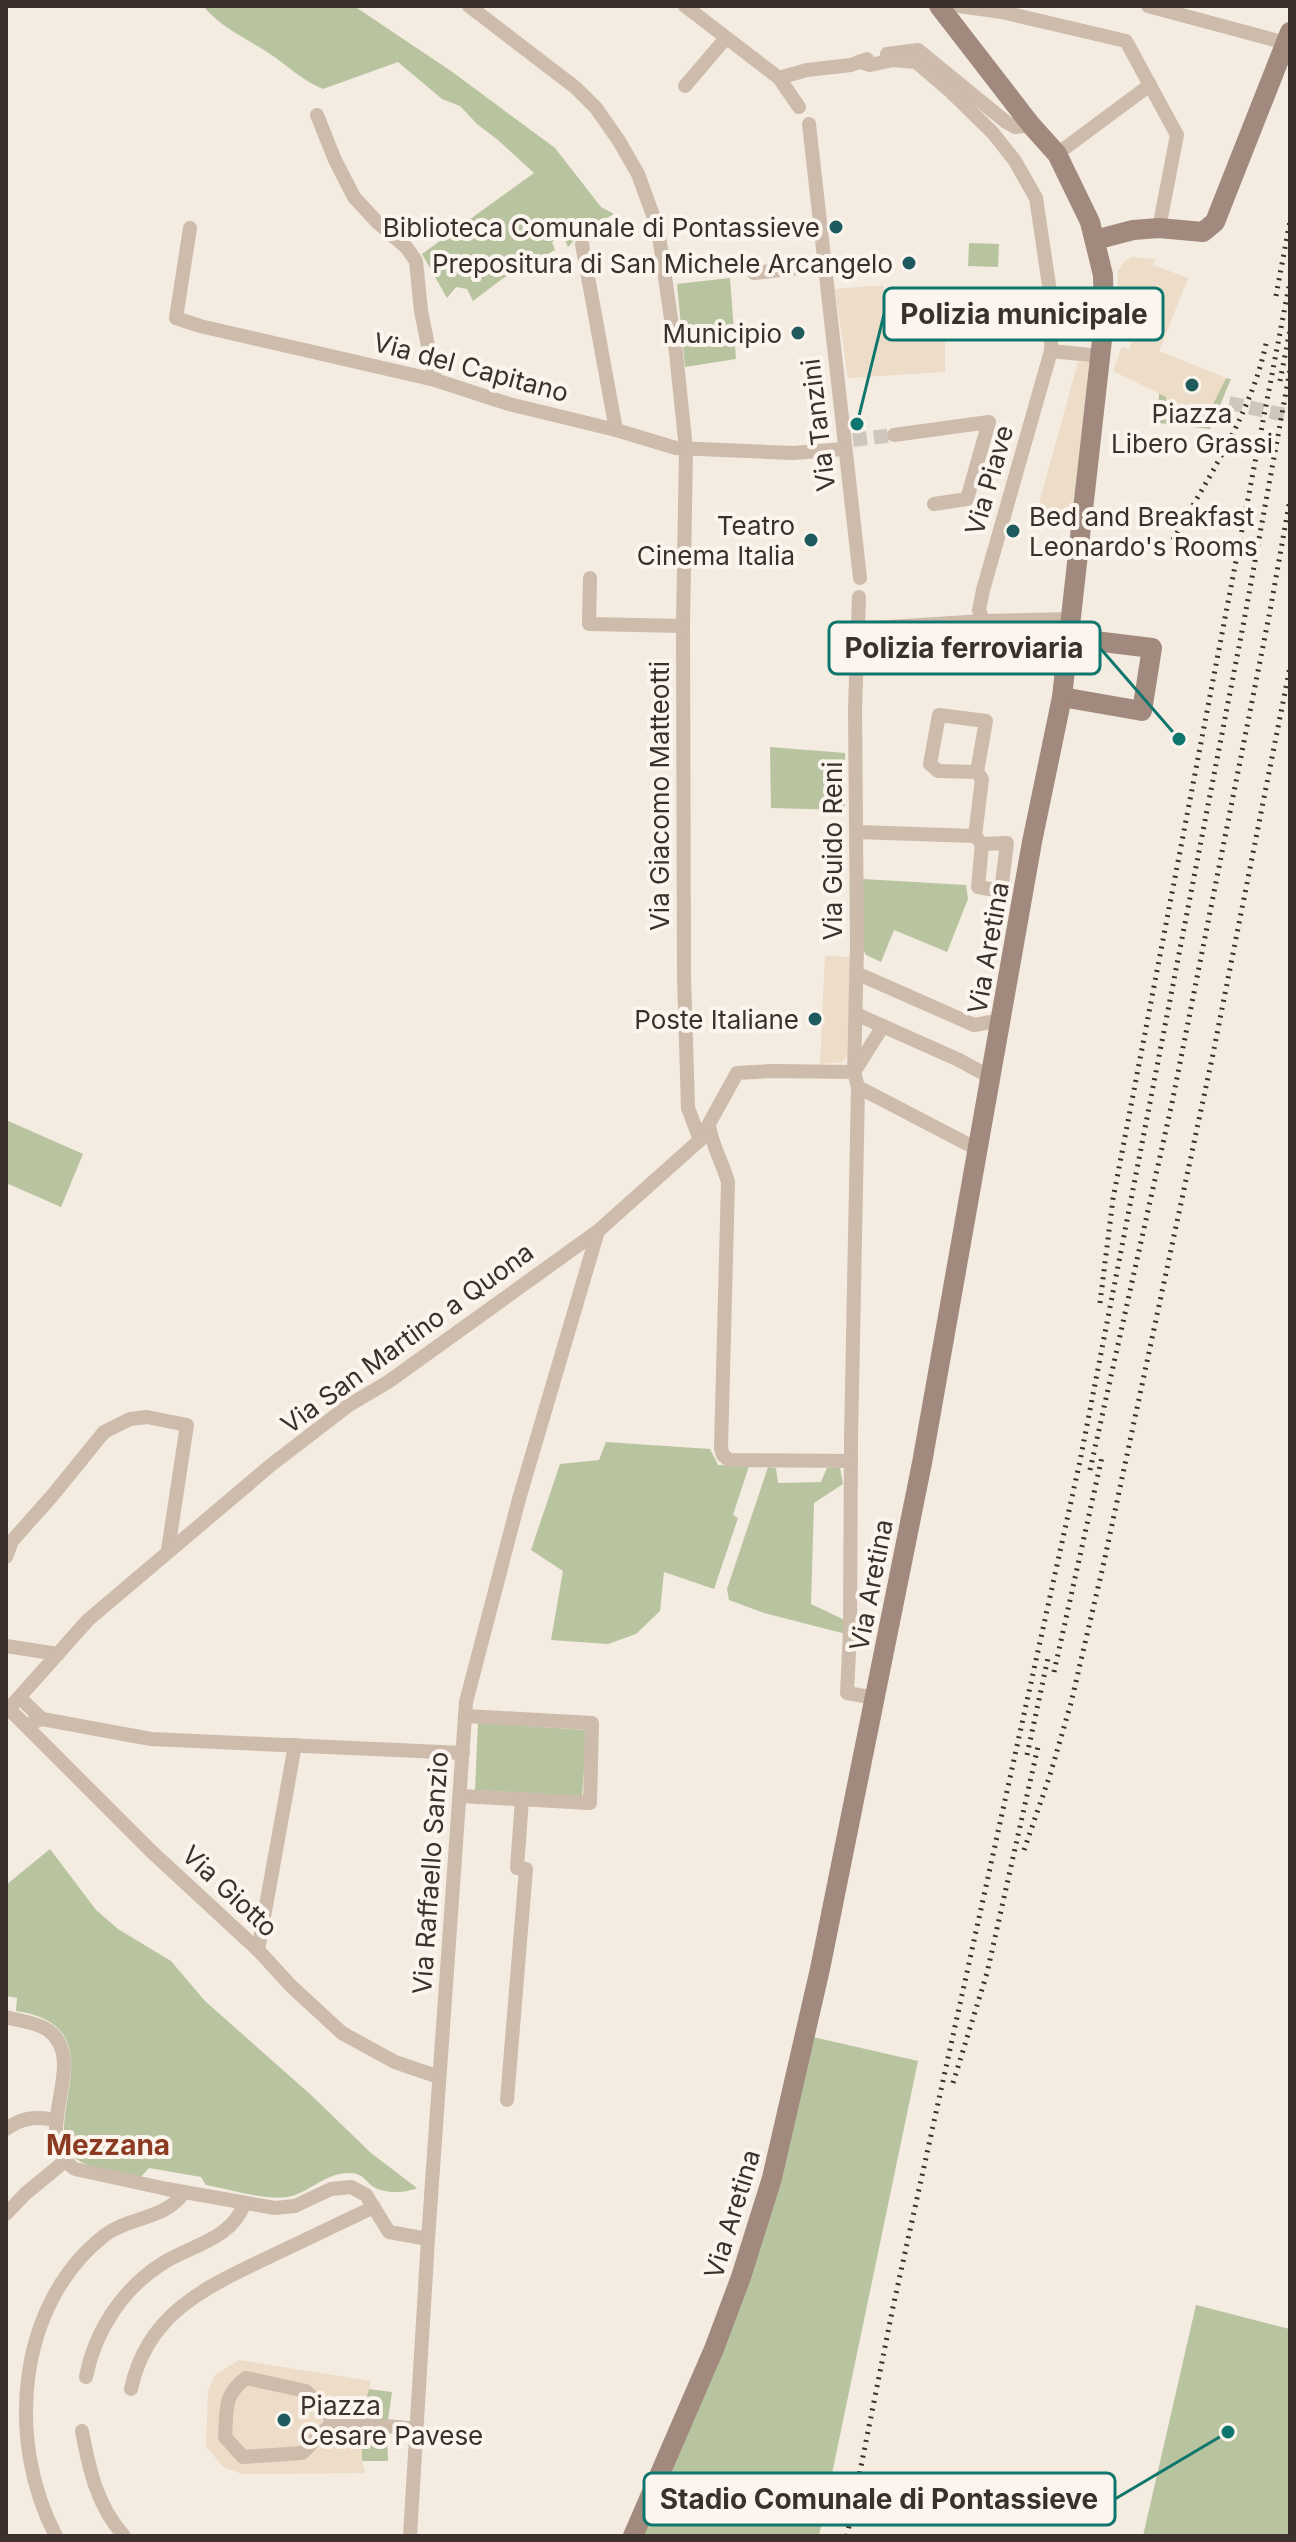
<svg xmlns="http://www.w3.org/2000/svg" width="1296" height="2542" font-family="Inter,sans-serif">
<style>
.green{fill:#b8c4a0}
.plaza{fill:#ecdcc8}
.lines{fill:none;stroke-linecap:round;stroke-linejoin:round}
.street-tunnel{stroke:#cfc6bd;stroke-width:14;stroke-dasharray:14 7;stroke-linecap:butt}
.street{stroke:#cdbbac;stroke-width:14}
.secondary{stroke:#a18a7d;stroke-width:20}
.rail{stroke:#3b302b;stroke-width:5;stroke-dasharray:2 6;stroke-linecap:butt}
.poi-dot{fill:#1f5a5e;stroke:#fbf5ee;stroke-width:3}
.labels{text-anchor:middle;dominant-baseline:central;stroke-width:8;stroke-linejoin:round;paint-order:stroke}
.poi-label{font-size:26px;fill:#3b302b;stroke:#fbf5ee;text-anchor:end}
.street-label{font-size:26px;fill:#3b302b;stroke:#fbf5ee}
.neighbourhood-label{font-size:28px;font-weight:bold;fill:#8c3b22;stroke:#fbf5ee}
.leader{fill:none;stroke:#0f766e;stroke-width:3}
.callout-dot{fill:#0f766e;stroke:#fbf5ee;stroke-width:3}
.callout{fill:#fbf5ee;stroke:#0f766e;stroke-width:3}
.callout-label{font-size:28px;text-anchor:middle;font-weight:bold;fill:#3b302b}
</style>
<rect width="100%" height="100%" fill="#f4ebe1"/>
<g class="green">
<path d="M203 6H354L451 71 555 148 601 207 614 214 582 232 568 247 563 236 552 242 555 250 502 279 473 301 467 289 456 287 447 298 422 254 534 173 498 140 477 124 460 106 442 99 398 62 323 89C304 81 292 70 276 58 251 40 223 30 203 6Z"/>
<polygon points="969,243 999,244 998,267 968,266"/>
<polygon points="730,278 736,359 685,367 677,284"/>
<polygon points="1226,378 1231,379 1210,429 1158,423 1159,393 1205,420"/>
<polygon points="770,747 845,753 845,810 771,808"/>
<polygon points="863,879 966,885 968,899 947,952 894,930 881,962 866,955 862,947"/>
<polygon points="6,1120 83,1154 61,1207 6,1183"/>
<polygon points="606,1442 710,1449 718,1465 749,1466 733,1515 738,1518 714,1589 664,1572 660,1611 636,1634 608,1644 551,1640 563,1571 531,1550 560,1464 599,1460"/>
<polygon points="768,1467 776,1468 778,1483 821,1482 827,1468 840,1468 843,1484 814,1503 811,1604 849,1622 846,1634 764,1613 729,1600 727,1589"/>
<polygon points="478,1723 587,1730 582,1796 475,1790"/>
<path d="M50 1849 96 1910 118 1929 171 1961 205 2001 311 2095 371 2153 417 2188C406 2193 385 2194 374 2187 364 2181 364 2173 349 2173 326 2173 312 2190 292 2196 269 2202 229 2189 206 2185L201 2177 149 2168 141 2177C125 2173 94 2169 81 2162 28 2136 126 2027 16 2011L17 1998 6 1996V1885Z"/>
<polygon points="813,2037 918,2061 819,2536 641,2536 714,2368"/>
<polygon points="1196,2305 1290,2329 1290,2536 1143,2536"/>
<polygon points="368,2389 392,2392 388,2420 362,2417"/>
<polygon points="361,2431 387,2433 388,2461 362,2461"/>
</g>
<g class="plaza">
<polygon points="1132,257 1155,259 1153,265 1188,278 1159,351 1226,378 1205,420 1166,415 1166,397 1113,371 1122,347 1129,350 1134,336 1125,329 1121,312 1121,304 1124,304 1125,299 1117,294 1118,271 1125,261"/>
<polygon points="871,286 884,286 884,290 945,291 945,372 848,378 835,289"/>
<polygon points="1078,362 1089,362 1072,527 1034,522"/>
<polygon points="825,956 851,957 847,1056 842,1062 835,1063 820,1064"/>
<polygon points="239,2360 371,2381 362,2417 362,2461 365,2473 242,2474 223,2467 206,2446 208,2391 215,2375"/>
</g>
<g class="lines">
<g class="street-tunnel">
<polyline points="1229,403 1290,416"/>
<polyline points="853,440 894,435"/>
</g>
<g class="street">
<polyline points="469,6 576,88 596,108 619,141 638,174 658,229 676,353 686,449 683,626 684,977 688,1108 700,1140"/>
<polyline points="685,6 779,78 799,107"/>
<polyline points="959,6 1002,12 1126,41 1177,135 1159,228"/>
<polyline points="1148,6 1286,43"/>
<polyline points="887,54 918,50 1006,122 1015,127 1031,125"/>
<polyline points="860,62 870,65 893,60 916,62 950,91 993,133 1015,161 1036,198 1052,305 1051,351 983,590 979,610 983,621"/>
<polyline points="779,78 807,70 851,65 867,59"/>
<polyline points="685,86 726,38"/>
<polyline points="317,115 335,160 354,197 377,222 407,248 416,261 421,311 435,380"/>
<polyline points="809,124 860,578"/>
<polyline points="1057,154 1150,85"/>
<polyline points="190,228 176,318 200,326 435,380 509,404 616,430 676,448 793,453 845,449"/>
<polyline points="582,244 616,430"/>
<polyline points="754,273 824,265"/>
<polyline points="1051,351 1100,356"/>
<polyline points="894,435 989,422 967,499 934,504"/>
<polyline points="590,578 589,624 683,626"/>
<polyline points="859,597 855,708 857,946 854,1072 858,1087 851,1439 850,1631 847,1693 875,1698"/>
<polyline points="858,629 983,621 1072,619"/>
<polyline points="857,832 975,836 982,779 977,772 986,721 939,715 930,764 938,771 977,772"/>
<polyline points="975,836 982,844 978,887 1001,891 1007,843 982,844"/>
<polyline points="857,976 863,976 974,1025 1002,1020"/>
<polyline points="856,1014 959,1060 990,1077"/>
<polyline points="854,1072 883,1026"/>
<polyline points="858,1087 977,1149"/>
<path d="M709 1126C713 1148 722 1161 728 1182L721 1448 723 1455 729 1460 851 1461"/>
<polyline points="6,1557 12,1541 52,1496 104,1432 130,1419 147,1417 187,1425 168,1550"/>
<polyline points="6,1646 58,1654"/>
<polyline points="19,1697 42,1719"/>
<polyline points="9,1709 152,1852 258,1950 291,1986 342,2033 395,2062 439,2077"/>
<polyline points="6,1712 88,1620 271,1465 349,1405 388,1382 598,1231 700,1140 737,1073 772,1071 854,1072"/>
<polyline points="26,1725 42,1719 151,1739 463,1753"/>
<polyline points="460,1796 590,1803 592,1723 465,1716"/>
<polyline points="258,1950 295,1745"/>
<path d="M6 2017C19 2021 36 2022 48 2030 92 2062 26 2137 75 2169L167 2189 275 2208 295 2206 331 2189 351 2187 366 2195 389 2232 428 2239"/>
<polyline points="507,2100 526,1869 517,1868 522,1799"/>
<path d="M6 2129C23 2117 36 2116 56 2120"/>
<polyline points="6,2214 25,2194 65,2161"/>
<path d="M86 2377C95 2331 122 2289 163 2263 192 2245 232 2239 244 2204"/>
<path d="M131 2389C147 2314 204 2288 267 2258 303 2241 339 2224 374 2207"/>
<path d="M334 2421 302 2453 243 2457 225 2437C227 2410 223 2395 246 2378L306 2391 334 2421 417 2429"/>
<path d="M82 2431C89 2469 97 2506 124 2536"/>
<path d="M56 2536C6 2442 16 2304 105 2235 130 2216 166 2220 184 2192"/>
<polyline points="410,2536 428,2239 466,1702 519,1499 598,1231"/>
</g>
<g class="secondary">
<polyline points="1095,240 1133,230 1159,228 1203,232 1215,222 1290,32"/>
<polyline points="1062,697 1142,711 1152,648 1070,638"/>
<polyline points="633,2536 714,2349 741,2277 772,2178 820,1969 922,1463 1032,842 1062,697 1104,322 1103,275 1090,222 1057,154 1031,125 939,6"/>
</g>
<g class="rail">
<polyline points="1276,296 1290,221"/>
<polyline points="1280,381 1290,330"/>
<path d="M1173 540C1209 476 1253 411 1267 339"/>
<polyline points="1100,1303 1113,1199 1290,281"/>
<polyline points="1090,1470 1172,1103 1270,611 1290,499"/>
<polyline points="1054,1672 1102,1457"/>
<polyline points="1027,1755 1048,1658"/>
<polyline points="1024,1850 1050,1775 1071,1703 1104,1562 1213,1054 1290,667"/>
<polyline points="953,2083 987,1973 1039,1742"/>
<polyline points="847,2536 893,2307 1080,1461 1244,621 1290,370"/>
</g>
</g>
<g class="poi-dot">
<circle cx="836" cy="227" r="8"/>
<circle cx="909" cy="263" r="8"/>
<circle cx="798" cy="333" r="8"/>
<circle cx="1192" cy="385" r="8"/>
<circle cx="1013" cy="531" r="8"/>
<circle cx="811" cy="540" r="8"/>
<circle cx="815" cy="1019" r="8"/>
<circle cx="284" cy="2420" r="8"/>
</g>
<g class="labels">
<g class="poi-label">
<text x="820" y="227">Biblioteca Comunale di Pontassieve</text>
<text x="893" y="263">Prepositura di San Michele Arcangelo</text>
<text x="782" y="333">Municipio</text>
<text x="1192" y="413" text-anchor="middle">Piazza<tspan x="1192" dy="30">Libero Grassi</tspan></text>
<text x="1029" y="516" text-anchor="start">Bed and Breakfast<tspan x="1029" dy="30">Leonardo's Rooms</tspan></text>
<text x="795" y="525">Teatro<tspan x="795" dy="30">Cinema Italia</tspan></text>
<text x="799" y="1019">Poste Italiane</text>
<text x="300" y="2405" text-anchor="start">Piazza<tspan x="300" dy="30">Cesare Pavese</tspan></text>
</g>
<g class="street-label">
<text transform="translate(471 367) rotate(15)">Via del Capitano</text>
<text transform="translate(818 425) rotate(-97)">Via Tanzini</text>
<text transform="translate(989 480) rotate(-74)">Via Piave</text>
<text transform="translate(659 796) rotate(-90)">Via Giacomo Matteotti</text>
<text transform="translate(832 851) rotate(-90)">Via Guido Reni</text>
<text transform="translate(988 948) rotate(-80)">Via Aretina</text>
<text transform="translate(407 1338) rotate(-36)">Via San Martino a Quona</text>
<text transform="translate(871 1585) rotate(-79)">Via Aretina</text>
<text transform="translate(430 1873) rotate(-86)">Via Raffaello Sanzio</text>
<text transform="translate(230 1891) rotate(43)">Via Giotto</text>
<text transform="translate(732 2214) rotate(-73)">Via Aretina</text>
</g>
<g class="neighbourhood-label">
<text x="108" y="2145">Mezzana</text>
</g>
</g>
<path class="leader" d="M857 424L884 314M1179 739L1100 648M1228 2432L1115 2499"/>
<g class="callout-dot">
<circle cx="857" cy="424" r="8"/>
<circle cx="1179" cy="739" r="8"/>
<circle cx="1228" cy="2432" r="8"/>
</g>
<g class="callout">
<rect x="884" y="288" width="279" height="52" rx="8"/>
<rect x="829" y="622" width="271" height="52" rx="8"/>
<rect x="644" y="2473" width="471" height="52" rx="8"/>
</g>
<g class="callout-label">
<text x="1024" y="324">Polizia municipale</text>
<text x="964" y="658">Polizia ferroviaria</text>
<text x="879" y="2509">Stadio Comunale di Pontassieve</text>
</g>
<rect width="1296" height="2542" fill="none" stroke="#3b302b" stroke-width="16"/>
</svg>
